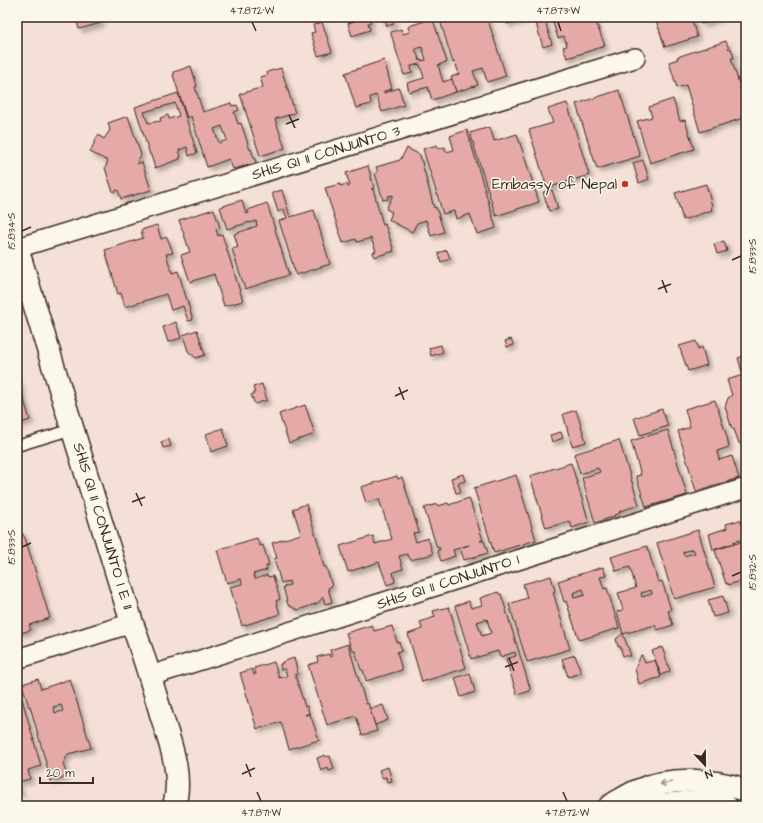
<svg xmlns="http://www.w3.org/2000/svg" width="763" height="823" font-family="'Architects Daughter',sans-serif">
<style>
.building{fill:#e5aaa7;stroke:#3b2a1e;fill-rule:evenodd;filter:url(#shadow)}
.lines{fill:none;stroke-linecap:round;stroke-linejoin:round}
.service-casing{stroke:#3b2a1e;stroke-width:13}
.minor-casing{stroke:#3b2a1e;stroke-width:22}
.tertiary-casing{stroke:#3b2a1e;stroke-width:25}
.primary-casing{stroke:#3b2a1e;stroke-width:25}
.service{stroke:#fbf7ec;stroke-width:10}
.minor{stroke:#fbf7ec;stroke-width:19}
.tertiary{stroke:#fbf7ec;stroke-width:22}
.primary{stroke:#fbf7ec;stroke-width:22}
.oneway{stroke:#9b9085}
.ticks{fill:none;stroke:#3b2a1e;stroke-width:1.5}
.poi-dot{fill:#c8321e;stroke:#fbf7ec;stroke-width:1.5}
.labels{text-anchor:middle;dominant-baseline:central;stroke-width:3;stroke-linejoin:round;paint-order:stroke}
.street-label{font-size:15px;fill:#3b2a1e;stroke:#fbf7ec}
.poi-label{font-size:15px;fill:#3b2a1e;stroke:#fbf7ec;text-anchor:end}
.neatline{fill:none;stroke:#3b2a1e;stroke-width:1.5}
.ticks-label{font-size:10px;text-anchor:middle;fill:#3b2a1e}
</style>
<defs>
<filter id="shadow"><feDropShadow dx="3.5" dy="3.5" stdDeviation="2" flood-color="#0004"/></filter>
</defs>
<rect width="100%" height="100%" fill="#f4e0d7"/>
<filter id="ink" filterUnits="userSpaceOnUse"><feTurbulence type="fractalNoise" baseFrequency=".025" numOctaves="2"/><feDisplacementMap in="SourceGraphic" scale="8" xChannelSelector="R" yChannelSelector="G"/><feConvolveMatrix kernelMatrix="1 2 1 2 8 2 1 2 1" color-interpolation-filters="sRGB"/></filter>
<g filter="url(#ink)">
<g class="building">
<polygon points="76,17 99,17 101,23 79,29"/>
<polygon points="367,17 370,17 371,22 368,23 370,30 352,36 348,23"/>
<polygon points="379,17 392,17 394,24 387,26 385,19 380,21"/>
<polygon points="439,17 487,17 506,76 487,82 483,68 473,71 478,85 456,92 451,77 459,74 455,62 453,63"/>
<polygon points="505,17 529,17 507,24"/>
<polygon points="534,17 544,17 552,44 543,47"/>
<polygon points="551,17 594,17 605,46 567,58 563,47 567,46 564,36 558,38"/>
<polygon points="655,17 691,17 697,37 665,47"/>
<polygon points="699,17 722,17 701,24"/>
<path d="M431 19 433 20 447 62 438 65 443 82 452 79 456 92 432 100 428 87 409 92 407 83 424 78 420 65V64L411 66 412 73 404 75 391 34V32L401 29 403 34 410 32 408 28 409 26ZM422 47 426 60 420 61 415 49Z"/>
<polygon points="322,22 332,52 318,56 311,33 315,32 313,25"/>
<polygon points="726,41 729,49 731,48 734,58 731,58 742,93 744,93 746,99 745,102 746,117 700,132 686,85 677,88 669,62 678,59 677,57"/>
<polygon points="384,60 392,89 384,91 384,93 399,88 404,105 382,112 376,95 370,97 371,104 356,108 345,73"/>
<path d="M191 66 197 86 195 87 203 112 231 103 232 106 237 105 239 110 234 112 238 124 241 123 250 150 251 149 256 163 233 169 229 159 207 167 191 116 187 118 173 75H174V72ZM222 126 227 140 219 143 214 129Z"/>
<polygon points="281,68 295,113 275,119 285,148 260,156 240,94 263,87 260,77 268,75 267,72"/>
<polygon points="619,90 640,156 597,169 576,104"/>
<path d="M178 93 197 153 189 156 187 147 179 150 181 157 179 158 180 159 155 168 151 155H150L135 107ZM175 103 179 116 169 119 168 115 160 118 161 121 148 123 144 112Z"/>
<polygon points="673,99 680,121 685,120 694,149 650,163 637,121 652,117 649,107"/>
<polygon points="567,103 589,175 547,188 529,130 553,123 548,109"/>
<polygon points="128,116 141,155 137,162 138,164 142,162 151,190 121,199 118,190 113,192 105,168 108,161 90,152 98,135 104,139 110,130 108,123"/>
<polygon points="490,127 494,141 517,134 539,202 496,216 470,133"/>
<polygon points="467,130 496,228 477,234 470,214 456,219 454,211 443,214 423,149 437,145 438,149 445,147 446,152 454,150 450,136"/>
<polygon points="407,148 420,155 434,208 436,207 444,232 431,236 426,220 417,223 412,232 389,220 392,212 386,209 393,195 388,196 388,199 383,200 375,173 378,172 376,167 400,160"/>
<polygon points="643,160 649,179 639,183 633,163"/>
<polygon points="368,166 374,188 371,189 373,189 383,225 385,224 394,251 374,257 373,252 376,251 371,238 357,242 356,239 343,243 325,188 340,184 340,186 347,184 348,187 350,186 346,173"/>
<polygon points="706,184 712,206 711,206 712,210 683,220 675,193"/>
<polygon points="282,190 290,217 314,210 330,264 296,275 279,221 287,218 284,209 278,212 272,193"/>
<polygon points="552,190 558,209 549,211 543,192"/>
<polygon points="242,200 246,214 249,213 248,210 267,203 289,275 245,289 232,249 238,247 234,234 257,226 256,221 250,223 250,222 227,229 220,207"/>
<polygon points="214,209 220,228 216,229 218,236 222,234 243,301 224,306 214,274 190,282 181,255 190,252 179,220"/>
<polygon points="157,225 161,239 167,237 173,253 166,254 172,273 178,271 193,320 188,321 183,306 171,310 166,294 125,307 121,293 118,294 105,250 143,238 141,230"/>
<polygon points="724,241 727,251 717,254 714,244"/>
<polygon points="447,250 450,259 441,262 438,253"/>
<polygon points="176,322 181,338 168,342 163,327"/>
<polygon points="197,330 205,355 196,358 188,351 183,335"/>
<polygon points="511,339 514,345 507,347 505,341"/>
<polygon points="696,341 698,349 702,347 707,365 688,371 679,346"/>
<polygon points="441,345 443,352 431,356 429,348"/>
<polygon points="746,355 746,445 745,446 739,443 734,429 732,429 725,407 728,398 732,395 727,380 743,375 738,358"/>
<polygon points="17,376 30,420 17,424"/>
<polygon points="262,384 267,400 255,404 251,395 255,393 253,387"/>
<polygon points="715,400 727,437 729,447 717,451 719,460 732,456 739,478 696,491 678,431 690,427 685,409"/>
<polygon points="305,405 315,434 289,443 279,414"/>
<polygon points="662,409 668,426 640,435 634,418"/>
<polygon points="576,410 586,442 572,446 563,414"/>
<polygon points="223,428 228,446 211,452 206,434"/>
<polygon points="668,430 687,495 646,507 636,476 641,475 631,441"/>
<polygon points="561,432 563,438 552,442 550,435"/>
<polygon points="169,439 171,446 163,448 161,442"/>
<polygon points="619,440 639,505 620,511 619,514 614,515 615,516 595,523 582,478 600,472 598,468 580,474 574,454"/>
<polygon points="571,463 589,522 572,528 570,521 546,528 530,476"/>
<polygon points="463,474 465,481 458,483 461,492 456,493 451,478"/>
<polygon points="516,475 536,540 494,553 474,488"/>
<polygon points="397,476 398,479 402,477 419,532 413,533 416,542 428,538 433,554 411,560 407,554 399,556 403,569 393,572 395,582 387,585 379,562 348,572 340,546 373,536 375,544 392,539 379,499 366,503 361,487"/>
<polygon points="469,498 483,540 480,541 484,541 488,553 464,560 460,548 469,545 453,550 455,556 441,561 437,550 440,550 439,547 437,548 424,508 437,504 438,506 448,503 449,505"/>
<polygon points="306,504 321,552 320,552 324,567 326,567 332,586 328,588 332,602 325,604 323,597 318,603 298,610 288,605 283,587 290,585 289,581 281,583 274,559 277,558 272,543 301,534 293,509"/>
<polygon points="740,520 742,525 746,524 746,586 744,580 728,585 728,583 726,584 715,550 741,542 740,540 733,542 734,543 713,550 709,534 727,528 726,524"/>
<path d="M698 530 715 587 674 599 657 543ZM693 549 695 553 684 556 683 552Z"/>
<polygon points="17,531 22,533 25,538 50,618 29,625 31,630 17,634"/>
<polygon points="257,538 260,546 263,545 269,565 266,566 267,570 253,574 255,579 267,575 268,577 273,576 280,599 276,601 280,614 242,626 230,587 242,584 241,579 227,583 217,550"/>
<path d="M647 546 658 582 662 581 671 610 668 611 673 625 657 630 655 625 623 634 617 612 623 610 618 593 636 588 630 567 616 571 611 557ZM651 590 652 594 642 597 641 593Z"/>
<path d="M603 567 606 576 600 577 604 589 607 588 619 628 579 640 566 601 564 602 558 581ZM583 589 585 595 574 598 573 593Z"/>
<polygon points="551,576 555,591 553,592 570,649 527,662 509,604 527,598 523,584"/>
<path d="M498 592 499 594H501L530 688V691L517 695 506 659 516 656 515 652 500 657 498 651 471 659 455 606 469 601 471 608 482 605 480 598ZM487 619 491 633 482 636 477 622Z"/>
<polygon points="723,596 728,613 713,617 708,600"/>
<polygon points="449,607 454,624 453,625 466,668 422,682 408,634 422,629 420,622 435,617 433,611"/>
<polygon points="372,625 374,631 392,626 397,642 399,642 402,650 397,652 402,670 366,681 363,670 361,670 355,651 352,651 346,633"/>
<polygon points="623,633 623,634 631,656 623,656 620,646 618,647 616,639"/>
<polygon points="348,644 366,704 368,703 377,731 362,735 356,716 327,725 308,665 318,662 317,657 329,654 330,657 332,657 330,650"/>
<polygon points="662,647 670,671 661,675 652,651"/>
<polygon points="575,655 581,673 568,677 562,659"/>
<polygon points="641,655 642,655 645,663 655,660 661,677 639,684 635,669"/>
<polygon points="294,658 298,674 295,675 305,707 307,706 309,713 305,715 310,714 319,740 289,749 281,722 257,729 240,673 252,669 254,675 256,674 254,668 274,662 279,678 287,676 285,669 281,670 280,664 283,663 282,662"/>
<polygon points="470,673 475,692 461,697 455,678"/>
<path d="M38 679 41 689 70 679 91 748 68 754 63 764 67 776 51 781 30 706 29 707 22 684ZM61 705 63 711 55 713 53 707Z"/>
<polygon points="20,692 41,766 28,770 30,779 18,782 21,793 17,794 17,693"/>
<polygon points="383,705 388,720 375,725 370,709"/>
<polygon points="325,755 326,757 330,756 334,769 329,771 328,768 321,771 317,758"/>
<polygon points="388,767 392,781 387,782 386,777 382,778 379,770"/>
</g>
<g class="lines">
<defs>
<polyline id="service" points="17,446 73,429"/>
<g id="minor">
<polyline points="17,248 635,58"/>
<polyline points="17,659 132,623"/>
<polyline points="150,676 746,488"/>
</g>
<path id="tertiary" d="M17 248 132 623C143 653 152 683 161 714 170 743 183 775 174 806"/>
<g id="primary">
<path d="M610 806C619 801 628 795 637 791 670 776 713 779 746 790"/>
<polyline points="649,806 708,801 726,806"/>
</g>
</defs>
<use href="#service" class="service-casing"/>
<use href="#minor" class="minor-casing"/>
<use href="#tertiary" class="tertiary-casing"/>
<use href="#primary" class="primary-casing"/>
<use href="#service" class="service"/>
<use href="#minor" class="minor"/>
<use href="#tertiary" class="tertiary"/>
<use href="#primary" class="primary"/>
</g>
<defs><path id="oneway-shaft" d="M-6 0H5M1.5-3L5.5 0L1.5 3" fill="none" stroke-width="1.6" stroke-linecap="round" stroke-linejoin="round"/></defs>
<use class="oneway" href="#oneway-shaft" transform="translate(666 783) rotate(170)"/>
</g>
<path class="ticks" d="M252 22 256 31M558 22 561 31M289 115 295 128M286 124 299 119M22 231 31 227M732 260 741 256M662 280 667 293M658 289 671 284M399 387 404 400M395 396 408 390M136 493 142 506M132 502 145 497M22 547 31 543M732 576 741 572M509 658 514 671M505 667 518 662M246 764 251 777M242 774 255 768M257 792 261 801M563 792 567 801"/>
<circle class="poi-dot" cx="625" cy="184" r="4"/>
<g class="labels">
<g class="street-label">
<text transform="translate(326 153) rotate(-17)">SHIS QI 11 CONJUNTO 3</text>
<text transform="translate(103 526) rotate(73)">SHIS QI 11 CONJUNTO 1 E 11</text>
<text transform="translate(448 582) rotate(-18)">SHIS QI 11 CONJUNTO 1</text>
</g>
<g class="poi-label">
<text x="617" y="184">Embassy of Nepal</text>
</g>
</g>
<rect width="763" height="823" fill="none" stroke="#fbf7ec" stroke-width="44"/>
<g transform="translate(705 765) rotate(158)" stroke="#fbf7ec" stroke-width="3" paint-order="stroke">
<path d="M0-3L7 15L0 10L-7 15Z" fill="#3b2a1e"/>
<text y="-6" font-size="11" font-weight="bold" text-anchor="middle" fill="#3b2a1e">N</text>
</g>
<path d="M40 777v6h53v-6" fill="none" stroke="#3b2a1e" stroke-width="2"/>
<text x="46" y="777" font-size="12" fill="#3b2a1e" stroke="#fbf7ec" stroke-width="3" paint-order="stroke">20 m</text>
<rect x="22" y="22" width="719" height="779" class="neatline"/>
<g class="ticks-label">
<text x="252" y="14">47.872°W</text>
<text x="558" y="14">47.873°W</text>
<text transform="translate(11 231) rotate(-90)" y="4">15.834°S</text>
<text transform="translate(752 256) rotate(-90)" y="4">15.833°S</text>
<text transform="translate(11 547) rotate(-90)" y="4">15.833°S</text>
<text transform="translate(752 572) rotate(-90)" y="4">15.832°S</text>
<text x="261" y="816">47.871°W</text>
<text x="567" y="816">47.872°W</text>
</g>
</svg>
